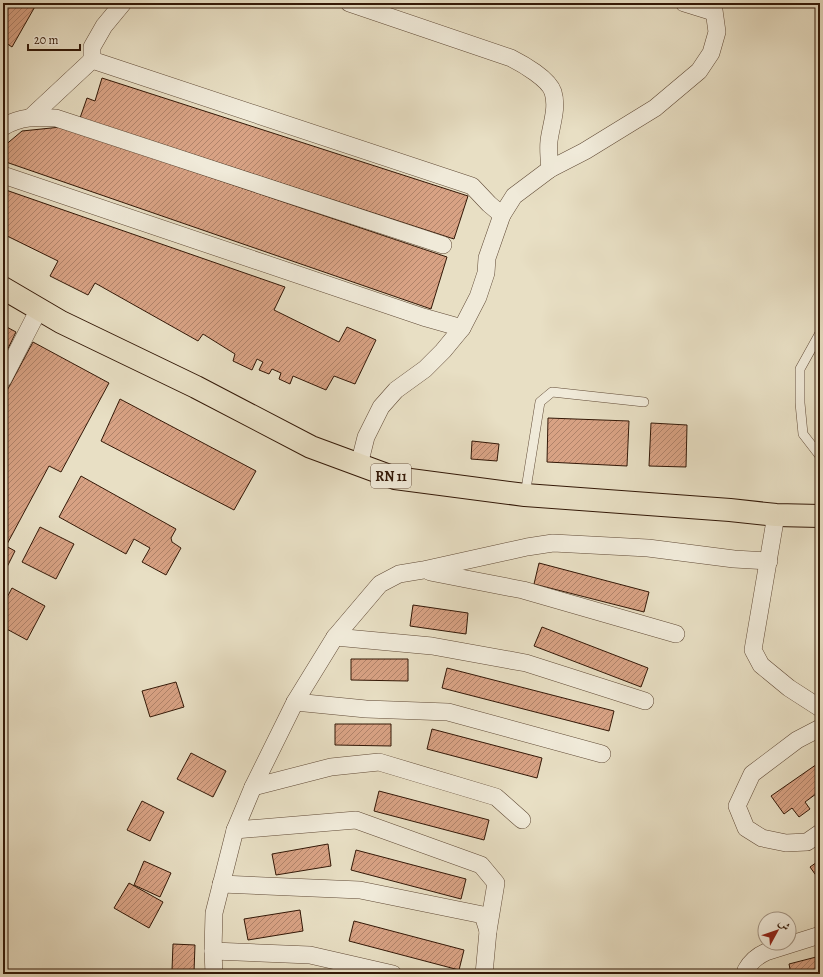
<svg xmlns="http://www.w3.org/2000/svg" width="823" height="977" font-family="Alegreya,Amiri,serif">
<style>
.building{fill:url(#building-hatch);stroke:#331807}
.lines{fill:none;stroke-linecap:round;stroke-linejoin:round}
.lane-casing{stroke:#604a36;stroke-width:10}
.street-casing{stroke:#604a36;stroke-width:18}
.primary-casing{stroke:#331807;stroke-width:24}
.lane{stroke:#f0ead9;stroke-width:9}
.street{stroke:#f0ead9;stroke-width:17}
.primary{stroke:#e8dfc4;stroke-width:22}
.labels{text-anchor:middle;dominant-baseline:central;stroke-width:4;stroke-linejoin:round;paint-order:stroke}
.shield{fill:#f0ead9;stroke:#6c5746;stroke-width:1}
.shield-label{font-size:14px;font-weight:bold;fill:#331807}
</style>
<defs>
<pattern id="building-hatch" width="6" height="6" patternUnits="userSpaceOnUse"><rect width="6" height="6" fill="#d8a284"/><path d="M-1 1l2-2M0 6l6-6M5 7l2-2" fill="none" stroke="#b0836a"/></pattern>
</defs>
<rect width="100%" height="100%" fill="#e8dfc4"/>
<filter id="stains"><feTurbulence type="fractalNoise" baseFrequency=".005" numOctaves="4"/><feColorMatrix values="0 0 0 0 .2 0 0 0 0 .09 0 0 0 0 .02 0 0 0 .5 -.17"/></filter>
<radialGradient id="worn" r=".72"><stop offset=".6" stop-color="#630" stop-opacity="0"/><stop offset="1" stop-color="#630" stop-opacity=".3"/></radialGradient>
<g class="building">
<polygon points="3,3 37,3 12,47 3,41"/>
<polygon points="102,78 468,196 454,239 80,118 87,98 95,101"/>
<polygon points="61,127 447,257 431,309 3,161 3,147 22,131"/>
<polygon points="3,189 285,287 274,310 339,342 347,327 376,340 355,384 334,376 326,390 293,376 290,384 279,379 281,373 272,369 269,374 259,370 263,362 257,359 252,370 233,361 235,354 203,334 198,341 95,283 88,295 50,276 58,261 3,234"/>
<polygon points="3,325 16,332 3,359"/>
<polygon points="33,342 109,383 61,472 49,466 6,546 15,551 3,575 3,398"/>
<polygon points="120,399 256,471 234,510 101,441"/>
<polygon points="548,418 629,421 627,466 547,462"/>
<polygon points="651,423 687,425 686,467 649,466"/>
<polygon points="472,441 499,444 497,461 471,459"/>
<polygon points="81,476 176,529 171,538 172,542 181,548 166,575 142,562 150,548 134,539 126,554 59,517"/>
<polygon points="40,527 74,544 56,579 22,562"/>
<polygon points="539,563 649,592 644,612 534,584"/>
<polygon points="12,588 45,606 27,640 3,627 3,605"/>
<polygon points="413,605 468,613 466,634 410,626"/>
<polygon points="542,627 648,668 641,687 534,646"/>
<polygon points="351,659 408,659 408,681 351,680"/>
<polygon points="447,668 614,711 609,731 442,688"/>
<polygon points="176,682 184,707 150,717 142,691"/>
<polygon points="335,724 391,724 391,746 335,745"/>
<polygon points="432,729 542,758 537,778 427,749"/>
<polygon points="191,753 226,771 213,797 177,779"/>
<polygon points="820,762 820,791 805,802 810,809 799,817 792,808 784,814 771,796"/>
<polygon points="379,791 489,820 484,840 374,811"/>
<polygon points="142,801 164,812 150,841 127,830"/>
<polygon points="328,844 331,866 276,875 272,854"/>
<polygon points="356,850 466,879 461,899 351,870"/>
<polygon points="820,860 820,881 810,867"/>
<polygon points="144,861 171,873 160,897 134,885"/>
<polygon points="129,883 163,902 149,928 114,908"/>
<polygon points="300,910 303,931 248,940 244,919"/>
<polygon points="354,921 464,950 459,970 349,941"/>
<polygon points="173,944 195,945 194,972 172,970"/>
<polygon points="820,956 820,974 791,974 789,964"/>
</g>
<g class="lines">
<defs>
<g id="lane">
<polyline points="820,333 800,369 800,403 803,434 820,456"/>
<polyline points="525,495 540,402 552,392 644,402"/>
</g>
<g id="street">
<polyline points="123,3 104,26 92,47 92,60 472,186 489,204 502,215 487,258 486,273 478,297 462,328 443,351 425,369 396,390 381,407 366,437 359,465"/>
<path d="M349 3 511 58C523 64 549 79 553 92 558 108 551 125 549 141 548 150 549 159 550 169"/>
<polyline points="684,3 713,12"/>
<polyline points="32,116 92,60"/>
<path d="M3 127C21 116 37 117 56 118L443 245"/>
<polyline points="3,175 423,317 462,328"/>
<polyline points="502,215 514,196 550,169 585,151 655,108 699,71 711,53 717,32 713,3"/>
<polyline points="3,379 39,309"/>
<polyline points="776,515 753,650 761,665 789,688 820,708"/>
<polyline points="430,572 523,590 676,634"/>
<polyline points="335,637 432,646 526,663 645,701"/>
<polyline points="295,702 366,709 448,712 602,754"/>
<polyline points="820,728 797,740 752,774 737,806 746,828 762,838 786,843 807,842 820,833"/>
<polyline points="253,787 331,767 379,762 496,797 522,820"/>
<polyline points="235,830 356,820 481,865 496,883 488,931 484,974"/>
<polyline points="221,884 360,890 483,915 488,931"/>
<polyline points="213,951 310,955 393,974"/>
<polyline points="214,974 213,951 214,913 235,830 253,787 295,702 335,637 380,584 399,574 423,570 527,547 553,543 648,548 734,559 769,561"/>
<path d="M747 974 746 970C751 961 757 956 766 952L820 935"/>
</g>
<polyline id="primary" points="3,288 61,322 196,387 311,447 395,478 525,495 730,510 776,515 820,516"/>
</defs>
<use href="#lane" class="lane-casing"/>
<use href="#street" class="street-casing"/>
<use href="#primary" class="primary-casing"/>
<use href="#lane" class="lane"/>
<use href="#street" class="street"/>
<use href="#primary" class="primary"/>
</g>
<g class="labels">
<rect class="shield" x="371" y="464" width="40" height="24" rx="3"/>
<g class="shield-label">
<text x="391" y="476">RN 11</text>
</g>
</g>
<rect width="823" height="977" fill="none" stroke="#e8dfc4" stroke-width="16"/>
<rect x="4" y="4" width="815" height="969" fill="none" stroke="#331807" stroke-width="2"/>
<rect x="8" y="8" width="807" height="961" fill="none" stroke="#331807"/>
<g transform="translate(777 931) rotate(50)"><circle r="19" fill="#f0ead9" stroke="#a49685"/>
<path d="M0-3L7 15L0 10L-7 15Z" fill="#8f2418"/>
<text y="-6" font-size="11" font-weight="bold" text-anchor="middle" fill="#331807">ش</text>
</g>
<path d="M28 44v6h52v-6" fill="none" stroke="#331807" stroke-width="2"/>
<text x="34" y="44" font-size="12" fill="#331807" stroke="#f0ead9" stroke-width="3" paint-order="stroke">20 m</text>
<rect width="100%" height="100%" filter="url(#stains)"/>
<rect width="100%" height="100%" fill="url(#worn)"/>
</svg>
